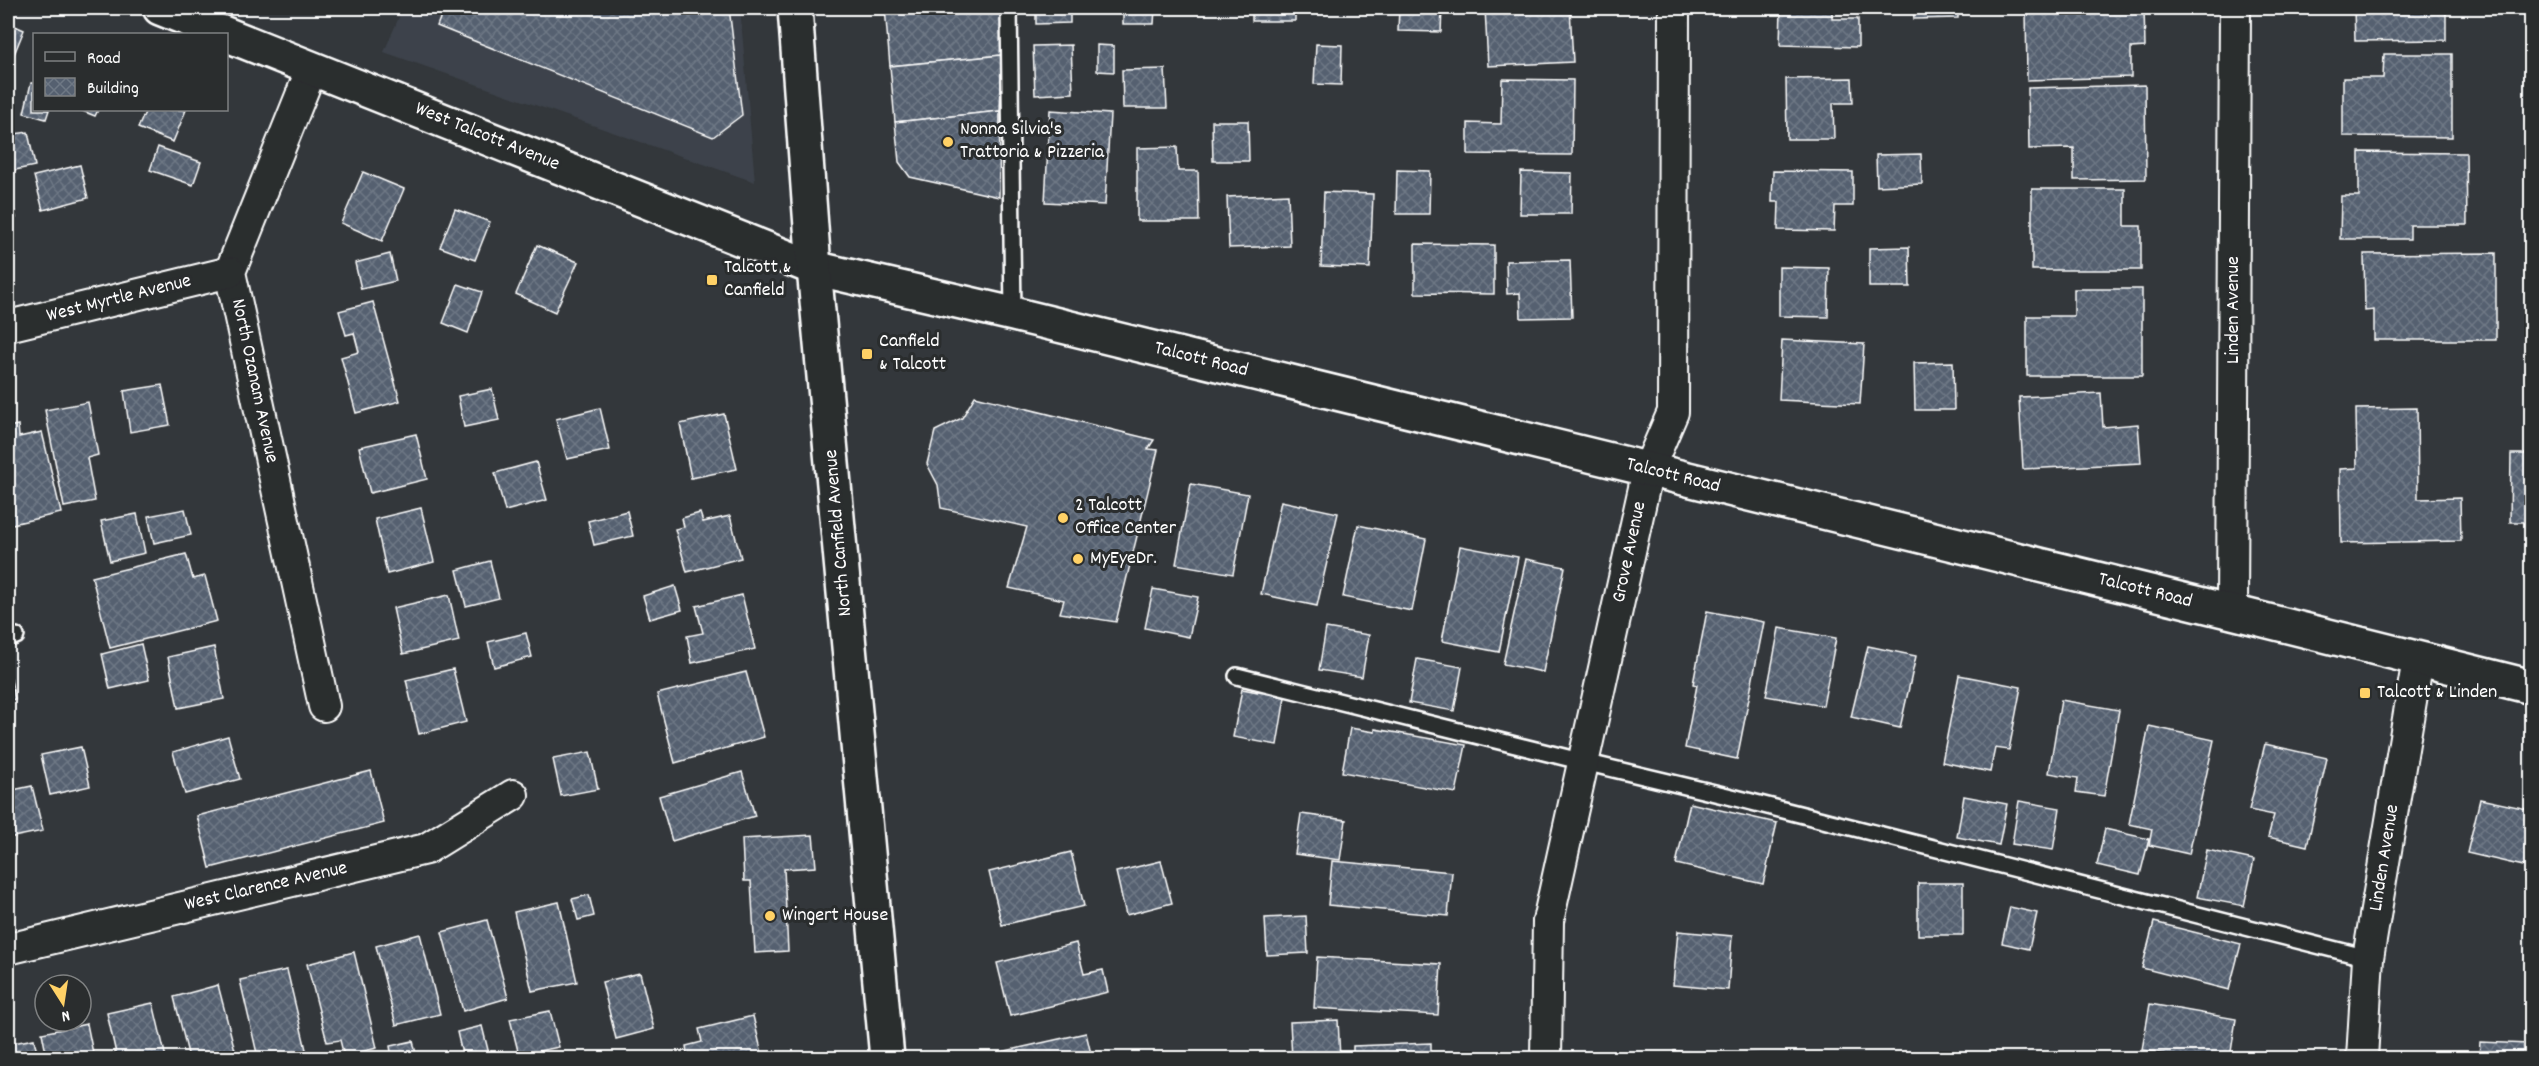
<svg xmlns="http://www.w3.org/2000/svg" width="2539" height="1066" font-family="Dekko,sans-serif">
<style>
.built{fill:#3d434b}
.building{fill:url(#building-cross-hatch);stroke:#fff;stroke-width:1.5}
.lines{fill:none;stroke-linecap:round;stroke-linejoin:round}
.service-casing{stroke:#fff;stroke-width:20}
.minor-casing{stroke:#fff;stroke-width:34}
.tertiary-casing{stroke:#fff;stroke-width:38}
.service{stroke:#2a2d2e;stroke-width:15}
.minor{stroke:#2a2d2e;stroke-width:30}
.tertiary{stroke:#2a2d2e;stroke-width:33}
.poi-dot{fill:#ffd166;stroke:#2a2d2e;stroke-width:2}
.labels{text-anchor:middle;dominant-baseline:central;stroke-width:6;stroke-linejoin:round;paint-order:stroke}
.poi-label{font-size:20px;fill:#fff;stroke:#2a2d2e;text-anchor:start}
.street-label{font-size:20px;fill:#fff;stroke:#2a2d2e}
</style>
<defs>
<pattern id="building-cross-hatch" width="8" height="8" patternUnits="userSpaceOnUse" patternTransform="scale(1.5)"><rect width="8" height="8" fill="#556070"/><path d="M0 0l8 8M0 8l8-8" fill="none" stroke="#6e7885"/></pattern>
</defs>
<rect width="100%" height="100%" fill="#33373b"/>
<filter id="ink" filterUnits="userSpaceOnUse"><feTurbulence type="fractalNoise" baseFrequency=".0167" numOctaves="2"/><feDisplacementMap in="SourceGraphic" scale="12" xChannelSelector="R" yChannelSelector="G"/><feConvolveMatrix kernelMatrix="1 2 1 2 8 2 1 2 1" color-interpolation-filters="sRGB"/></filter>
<g filter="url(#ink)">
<polygon class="built" points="403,8 740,8 755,182 384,52"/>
<g class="building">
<polygon points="444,8 729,8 742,115 713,137 437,26"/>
<polygon points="885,8 1002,8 1002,55 890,66"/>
<polygon points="1036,8 1070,8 1070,23 1036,24"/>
<polygon points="1123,8 1155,8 1154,24 1123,24"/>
<rect x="1252" y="8" width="43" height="13"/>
<polygon points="1399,8 1442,8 1441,32 1398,31"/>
<polygon points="1485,8 1570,8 1573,62 1488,66"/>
<polygon points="1781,8 1832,8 1832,19 1858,19 1858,47 1780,45"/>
<polygon points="1913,8 1958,8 1958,18 1914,19"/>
<polygon points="2026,8 2144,8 2145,47 2131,48 2131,77 2027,80"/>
<polygon points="2354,8 2446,8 2446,40 2355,41"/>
<polygon points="8,23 24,30 8,69"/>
<polygon points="1316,44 1342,45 1341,85 1314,84"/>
<polygon points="1071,45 1073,93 1035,95 1033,46"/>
<polygon points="1097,45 1114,46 1114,72 1097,71"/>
<polygon points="2384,54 2452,54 2452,137 2343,136 2343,78 2383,78"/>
<polygon points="1002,55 1000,111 895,122 890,66"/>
<polygon points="1165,69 1167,108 1123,108 1122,70"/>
<polygon points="1852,78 1853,103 1833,103 1834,139 1787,139 1786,79"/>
<polygon points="1502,79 1573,80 1572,155 1468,154 1468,123 1501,124"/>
<polygon points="31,83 34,83 34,110 49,110 46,119 24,113"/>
<polygon points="2145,85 2146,179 2074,180 2074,148 2029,149 2028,88"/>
<polygon points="80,110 98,110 95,116"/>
<polygon points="146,110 186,110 173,142 138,128"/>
<polygon points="1050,110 1110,114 1105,205 1045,202"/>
<polygon points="1000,111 999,197 910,177 899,162 895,122"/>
<polygon points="1212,121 1248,121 1249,161 1213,161"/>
<polygon points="28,132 35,166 10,171 8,135"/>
<polygon points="158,147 201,162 193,185 150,170"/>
<polygon points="1177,147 1178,171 1198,171 1199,221 1137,221 1137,148"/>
<polygon points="2359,152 2466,153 2467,225 2410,225 2410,239 2340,239 2341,196 2359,196"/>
<polygon points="1921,154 1922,184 1877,186 1876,155"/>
<polygon points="80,165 88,198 43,210 34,176"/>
<polygon points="1397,170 1430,171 1429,214 1396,214"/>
<polygon points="1773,171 1853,172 1853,206 1835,206 1834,231 1778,230 1779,202 1772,202"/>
<polygon points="363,172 404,189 382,241 341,223"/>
<polygon points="1521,172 1572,173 1571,214 1520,214"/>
<polygon points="8,180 16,218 8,220"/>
<polygon points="2032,189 2125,189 2125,226 2141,226 2141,270 2032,270"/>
<polygon points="1324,192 1373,194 1370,268 1321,266"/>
<polygon points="1288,194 1290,246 1229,248 1227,197"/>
<polygon points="455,209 490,222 475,260 440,247"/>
<polygon points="1415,244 1494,245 1494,294 1415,293"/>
<polygon points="537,245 578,262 555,312 516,294"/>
<polygon points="1909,247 1910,287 1869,287 1869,248"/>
<polygon points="2496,253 2496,340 2374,340 2374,310 2365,311 2364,254"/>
<polygon points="390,254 396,281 361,289 355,263"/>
<polygon points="1570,260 1572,317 1521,318 1520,293 1507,294 1506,261"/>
<polygon points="1779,267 1829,268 1828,317 1779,316"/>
<polygon points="458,284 482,292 468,333 443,323"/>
<polygon points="2074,289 2142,289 2142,376 2027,376 2027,316 2074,316"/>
<polygon points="373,302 400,401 356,413 341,357 359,352 354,333 346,335 339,311"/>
<polygon points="1782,340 1864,344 1860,404 1779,400"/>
<polygon points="1953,362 1954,410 1915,410 1914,363"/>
<polygon points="162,385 170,425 130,432 124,391"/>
<polygon points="492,389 499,420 464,427 458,396"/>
<polygon points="2101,393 2103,427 2138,424 2141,463 2023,469 2019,397"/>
<polygon points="975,396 1154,440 1148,449 1158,450 1116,622 1060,613 1064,600 1009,588 1027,527 941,508 938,485 927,464 935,431 962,418"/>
<polygon points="88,402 98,455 87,458 95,501 64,507 45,410"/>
<polygon points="600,408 610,450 567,459 556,419"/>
<polygon points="2417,408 2418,499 2460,498 2461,541 2341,543 2340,469 2357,468 2356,409"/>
<polygon points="724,414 737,469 691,478 680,424"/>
<polygon points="18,425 19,437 42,432 61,513 8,525 8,427"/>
<polygon points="416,434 427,479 370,493 359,447"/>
<polygon points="2511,454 2532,454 2532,522 2510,522"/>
<polygon points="536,462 547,500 505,511 495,473"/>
<polygon points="1191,484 1248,494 1233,574 1176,564"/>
<polygon points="1281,501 1338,513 1317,606 1261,594"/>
<polygon points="421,508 434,562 387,574 375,519"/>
<polygon points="185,509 191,535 154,543 148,516"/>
<polygon points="627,511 633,536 594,545 588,521"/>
<polygon points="700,513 703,522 730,516 741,558 687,572 675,529 684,527 682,518"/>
<polygon points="137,514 145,553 110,561 101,521"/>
<polygon points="1358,525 1426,539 1412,611 1343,597"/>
<polygon points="1460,546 1518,557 1499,652 1442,641"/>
<polygon points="186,554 193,579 205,576 217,621 110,648 92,577"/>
<polygon points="1526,559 1565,567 1543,672 1503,664"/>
<polygon points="490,561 499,598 466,606 457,570"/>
<polygon points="675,586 682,610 650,619 643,596"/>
<polygon points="1153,589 1198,597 1189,637 1145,628"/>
<polygon points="449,595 459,641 403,654 393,608"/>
<polygon points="742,595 755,649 692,663 687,636 703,633 696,606"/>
<polygon points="1707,611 1764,622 1737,759 1685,748 1697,685 1693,684"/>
<polygon points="1326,628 1369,635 1362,677 1319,670"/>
<polygon points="1779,628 1836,638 1823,706 1766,696"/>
<polygon points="526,633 532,657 494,667 488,642"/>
<polygon points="141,644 149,680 110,689 102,654"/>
<polygon points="1868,646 1916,656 1900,728 1851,717"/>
<polygon points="214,647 224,699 178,708 168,657"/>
<polygon points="1417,659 1462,667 1454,711 1409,703"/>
<polygon points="8,666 15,699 8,701"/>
<polygon points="453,669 466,722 419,734 406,680"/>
<polygon points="746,672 764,737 675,763 657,694"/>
<polygon points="1959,675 2021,687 2009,750 1995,748 1990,772 1942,762"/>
<polygon points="1242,689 1285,697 1277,745 1233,737"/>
<polygon points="2061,700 2119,710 2104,796 2076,792 2078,778 2049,773"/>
<polygon points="2149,726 2214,740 2189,854 2149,845 2152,829 2129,824"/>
<polygon points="1350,728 1375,732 1375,729 1466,745 1456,793 1342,772"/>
<polygon points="228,736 240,779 185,794 173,752"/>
<polygon points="2265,744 2327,758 2307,846 2268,837 2274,815 2249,810"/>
<polygon points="81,747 90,786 50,795 41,755"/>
<polygon points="590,752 598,789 561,796 553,759"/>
<polygon points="371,771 384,823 210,868 197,816"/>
<polygon points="742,772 755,816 672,841 659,796"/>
<polygon points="32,786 43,831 8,838 8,791"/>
<polygon points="1964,796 2007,804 1999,845 1957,837"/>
<polygon points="2480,799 2532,810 2532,852 2528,867 2467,853"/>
<polygon points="2019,801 2060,808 2053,850 2012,844"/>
<polygon points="1690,803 1777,823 1763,884 1676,864"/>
<polygon points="1301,814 1346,820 1340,860 1295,854"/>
<polygon points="2105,829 2149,839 2140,875 2097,865"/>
<polygon points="813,835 816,867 784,869 788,951 755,953 751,881 744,881 742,839"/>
<polygon points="2207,850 2254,860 2244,906 2197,897"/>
<polygon points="1071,852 1084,906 1002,925 989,872"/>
<polygon points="1161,861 1172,903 1126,915 1116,872"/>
<polygon points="1332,861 1452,872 1448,916 1328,905"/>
<rect x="1918" y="883" width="45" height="52"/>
<polygon points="589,895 594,916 578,920 572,899"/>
<polygon points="559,902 577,982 532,991 514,912"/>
<polygon points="2010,907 2037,913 2029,949 2002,943"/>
<polygon points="1306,916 1308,953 1267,955 1265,918"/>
<polygon points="487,920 508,998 463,1011 442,932"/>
<polygon points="2154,922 2241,944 2229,990 2142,968"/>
<polygon points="1678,931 1732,936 1728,990 1673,985"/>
<polygon points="420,934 440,1014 396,1025 376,946"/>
<polygon points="1076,943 1084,974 1103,970 1108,992 1010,1016 997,963"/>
<polygon points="354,952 377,1048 344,1056 340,1040 327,1042 307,964"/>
<polygon points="1317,957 1441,964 1438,1015 1314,1008"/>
<polygon points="287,970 308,1058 281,1058 280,1054 258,1058 240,980"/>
<polygon points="640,973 654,1029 616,1039 602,982"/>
<polygon points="218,985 237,1058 189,1058 174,997"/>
<polygon points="153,1003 166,1058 117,1058 107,1013"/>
<polygon points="2531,1003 2532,1058 2479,1058 2480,1042 2529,1044"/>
<polygon points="2150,1004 2236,1019 2230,1058 2191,1058 2142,1050"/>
<polygon points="550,1011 559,1047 519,1055 510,1019"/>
<polygon points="753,1016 763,1058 688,1058 686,1046 702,1042 699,1029"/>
<polygon points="1338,1020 1340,1058 1292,1058 1290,1022"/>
<polygon points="87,1024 94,1058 47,1058 42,1033"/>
<polygon points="482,1026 490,1058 463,1058 457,1032"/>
<polygon points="1086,1033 1092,1058 1003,1058 1001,1052"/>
<polygon points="34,1039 38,1058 8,1058 8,1044"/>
<polygon points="413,1041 417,1058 392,1058 390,1046"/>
<polygon points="1431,1043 1431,1058 1353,1058 1353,1046"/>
<polygon points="1674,1051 1766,1055 1766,1058 1674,1058"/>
</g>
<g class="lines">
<defs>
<g id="service">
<polyline points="1009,8 1013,314"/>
<polyline points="8,638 16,636"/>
<polyline points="1237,676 1584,762 1736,798 2368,958"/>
</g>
<g id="minor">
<polyline points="312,68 230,272 324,706"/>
<polyline points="8,326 230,272"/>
<polyline points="2232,612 2235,8"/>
<polyline points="8,949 426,849 513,795"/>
<polyline points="1546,1058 1548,921 1648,470 1673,412 1674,8"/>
<polyline points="2362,1058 2368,958 2418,659"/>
</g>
<g id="tertiary">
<polyline points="160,8 814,268 1013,314 2232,612 2532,687"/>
<polyline points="795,8 814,268 887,1058"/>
</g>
</defs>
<use href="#service" class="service-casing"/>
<use href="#minor" class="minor-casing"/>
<use href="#tertiary" class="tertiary-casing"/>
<use href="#service" class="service"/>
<use href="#minor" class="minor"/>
<use href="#tertiary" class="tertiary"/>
</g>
</g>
<g class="poi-dot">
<circle cx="948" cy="142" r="6"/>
<rect x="706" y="274" width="12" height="12" rx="3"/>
<rect x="861" y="348" width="12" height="12" rx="3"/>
<circle cx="1063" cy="518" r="6"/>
<circle cx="1078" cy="559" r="6"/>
<rect x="2359" y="687" width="12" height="12" rx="3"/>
<circle cx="770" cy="916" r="6"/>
</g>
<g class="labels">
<g class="poi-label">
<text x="960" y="130">Nonna Silvia's<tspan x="960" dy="23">Trattoria &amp; Pizzeria</tspan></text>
<text x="724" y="268">Talcott &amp;<tspan x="724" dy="23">Canfield</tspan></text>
<text x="879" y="342">Canfield<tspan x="879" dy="23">&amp; Talcott</tspan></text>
<text x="1075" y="506">2 Talcott<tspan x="1075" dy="23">Office Center</tspan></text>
<text x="1090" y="559">MyEyeDr.</text>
<text x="2377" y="693">Talcott &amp; Linden</text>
<text x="782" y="916">Wingert House</text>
</g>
<g class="street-label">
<text transform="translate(487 137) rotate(22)">West Talcott Avenue</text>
<text transform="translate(119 299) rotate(-14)">West Myrtle Avenue</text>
<text transform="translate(2234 310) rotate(-90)">Linden Avenue</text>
<text transform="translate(1201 360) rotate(14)">Talcott Road</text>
<text transform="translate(254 381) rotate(78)">North Ozanam Avenue</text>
<text transform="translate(1673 476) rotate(14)">Talcott Road</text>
<text transform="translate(839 533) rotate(-95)">North Canfield Avenue</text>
<text transform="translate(1630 552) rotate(-78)">Grove Avenue</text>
<text transform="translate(2145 591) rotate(14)">Talcott Road</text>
<text transform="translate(2385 858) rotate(-81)">Linden Avenue</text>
<text transform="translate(266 887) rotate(-13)">West Clarence Avenue</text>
</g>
</g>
<rect width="2539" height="1066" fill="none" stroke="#2a2d2e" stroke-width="30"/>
<rect x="15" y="15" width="2509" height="1036" fill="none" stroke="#fff" stroke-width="2" filter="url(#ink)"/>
<rect x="33" y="33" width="195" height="78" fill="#2a2d2e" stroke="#7f8182" stroke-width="1.5"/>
<rect x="45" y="52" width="30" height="9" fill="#2a2d2e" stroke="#7f8182" stroke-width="1.5"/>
<text x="87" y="63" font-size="18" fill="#ffffff">Road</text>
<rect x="45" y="78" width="30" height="18" fill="url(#building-cross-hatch)" stroke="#7f8182" stroke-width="1.5"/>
<text x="87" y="93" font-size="18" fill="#ffffff">Building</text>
<g transform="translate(63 1003) rotate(168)"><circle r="28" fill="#2a2d2e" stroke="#7f8182" stroke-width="1.5"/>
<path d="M0-4.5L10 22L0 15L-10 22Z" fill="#ffd166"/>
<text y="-9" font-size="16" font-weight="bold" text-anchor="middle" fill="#ffffff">N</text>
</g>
</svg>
